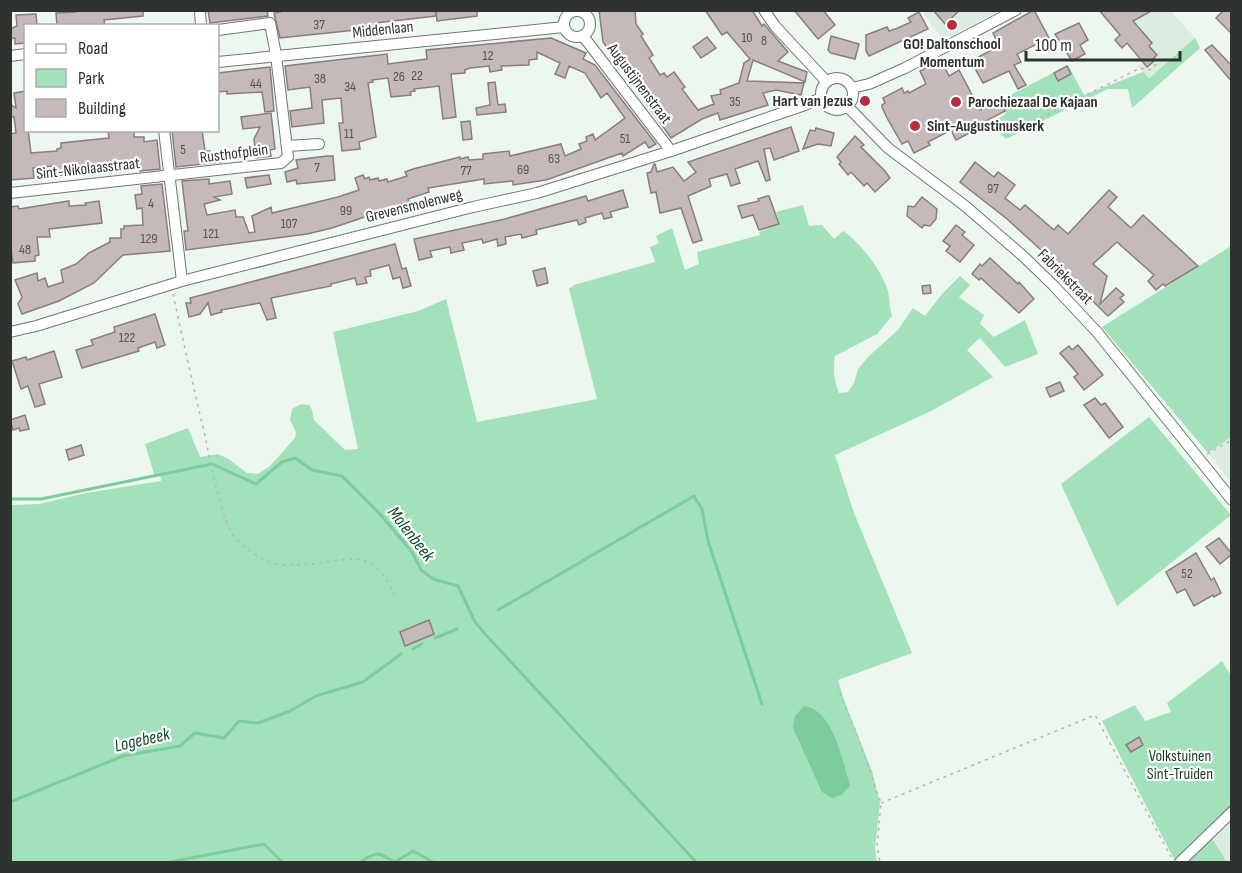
<svg xmlns="http://www.w3.org/2000/svg" width="1242" height="873" font-family="'Sofia Sans Condensed',sans-serif">
<style>
.built{fill:#dbece1}
.green{fill:#a3e1bb}
.water{fill:#7dcc9d}
.lines{fill:none;stroke-linecap:round;stroke-linejoin:round}
.stream{stroke:#7dcc9d;stroke-width:3}
.building{fill:#c5b9b9;stroke:#897d7d;stroke-width:1.5}
.minor-casing{stroke:#6e7771;stroke-width:12}
.path{stroke:#b1bab4;stroke-width:1.5;stroke-dasharray:3 4.5;stroke-linecap:butt}
.minor{stroke:#fff;stroke-width:10}
.poi-dot{fill:#bb2a43;stroke:#fff;stroke-width:2}
.labels{text-anchor:middle;dominant-baseline:central;stroke-width:4.5;stroke-linejoin:round;paint-order:stroke}
.number-label{font-size:14px;fill:#545452}
.street-label{font-size:16px;fill:#2f3330;stroke:#fff}
.poi-label{font-size:16px;font-weight:bold;fill:#2f3330;stroke:#fff;text-anchor:start}
.park-label{font-size:16px;fill:#193b28;stroke:#fff}
.water-label{font-size:18px;font-style:italic;fill:#0c4b2d;stroke:#fff}
</style>
<rect width="100%" height="100%" fill="#ecf7ef"/>
<g class="built">
<polygon points="922,11 999,11 943,40"/>
<polygon points="1099,11 1171,11 1195,38 1148,78 1137,66 1143,62"/>
<polygon points="1231,437 1231,483 1208,453"/>
<polygon points="1231,816 1231,862 1227,862 1211,837"/>
</g>
<g class="green">
<polygon points="1195,38 1200,48 1132,108 1128,89 1108,89 1006,139 989,124 1006,114 999,101 1068,65 1084,95 1143,72 1149,78"/>
<path d="M803 205 809 226 822 225 834 239 843 231C859 241 881 270 887 288 890 297 889 306 892 316L877 334 835 356C833 370 834 381 839 393L848 392 854 383 858 369 869 356 898 330 913 308 925 316 942 294 960 276 970 285 959 297 984 315 980 324 994 337 1025 320 1038 354 1005 367 980 338 967 350 993 377 929 412 835 455 854 513 912 653 838 680 844 700 872 771 880 803 875 847 877 862H11V505L39 504 86 493 161 481 160 474H154L145 444 188 428 200 457 217 454 227 458 247 473 258 474 270 466 295 438 296 432 290 420 292 409 301 404 309 405 312 410 314 420 345 450 358 449 333 332 418 311 446 299 477 422 597 399 569 289 574 285 655 262 650 247 659 243 656 236 672 228 685 270 699 264 697 252 760 235 759 232 780 224 776 212Z"/>
<polygon points="1231,246 1231,437 1208,453 1102,327"/>
<polygon points="1149,417 1231,515 1117,606 1061,484"/>
<polygon points="1222,661 1231,676 1231,807 1175,861 1102,721 1135,705 1145,721 1171,712 1167,703"/>
<polygon points="1211,837 1227,862 1186,862"/>
</g>
<path class="water" d="M804 706C833 709 843 762 850 786L841 795 832 798 822 792 793 728 795 716Z"/>
<g class="lines">
<g class="stream">
<polyline points="10,499 41,499 212,464 256,484 282,462 295,458 312,470 342,476 380,514 412,552 421,570 433,579 458,586 475,622 487,636 696,862"/>
<polyline points="498,610 694,496 702,509 708,541 762,704"/>
<polyline points="435,638 457,629"/>
<polyline points="413,649 422,644"/>
<polyline points="10,802 123,756 180,746 195,733 224,738 239,721 258,723 290,711 316,696 363,682 401,654"/>
<polyline points="1222,814 1232,805"/>
<polyline points="170,862 264,844 282,862"/>
<path d="M361 862C378 850 378 853 395 862"/>
<polyline points="395,862 413,851 433,862"/>
</g>
</g>
<g class="building">
<polygon points="76,10 143,10 143,16 104,20 105,26 57,26 56,13 76,12"/>
<polygon points="208,10 267,10 268,16 210,23"/>
<polygon points="290,10 436,10 436,16 375,23 375,28 280,38 274,13"/>
<polygon points="436,10 477,10 477,16 437,21"/>
<polygon points="599,10 635,10 636,24 643,34 641,36 653,55 649,58 660,75 664,73 667,77 674,72 685,87 682,89 698,110 714,104 711,96 721,94 720,90 739,83 744,63 750,59 727,32 722,35 705,10 752,10 762,26 764,24 788,52 778,61 807,72 805,82 753,60 747,81 804,83 801,95 776,90 763,93 768,105 720,120 718,113 702,119 671,138 603,42"/>
<polygon points="794,10 823,10 835,25 818,39"/>
<polygon points="933,10 960,10 945,24"/>
<polygon points="1034,10 1049,38 1017,54 1021,62 1014,65 1026,85 1018,89 1009,71 983,83 971,61 999,46 993,33"/>
<polygon points="1099,10 1153,10 1133,21 1152,43 1149,46 1157,55 1152,60 1153,62 1147,67 1127,43 1122,48 1115,40 1120,35"/>
<polygon points="1224,10 1232,10 1232,34 1216,18"/>
<polygon points="919,12 928,29 869,56 866,51 866,35 887,27 889,31 898,28 911,22 908,18"/>
<polygon points="36,14 37,26 26,26 26,43 15,44 15,38 10,39 10,29 17,26 16,15"/>
<polygon points="1079,23 1088,40 1080,45 1085,54 1072,61 1055,34"/>
<polygon points="831,36 859,44 855,59 831,53 828,50"/>
<polygon points="707,37 716,48 701,58 693,47"/>
<polygon points="551,38 586,53 583,59 595,65 656,144 649,148 645,142 623,156 622,153 546,180 513,185 513,181 484,184 484,179 428,188 429,192 408,199 409,202 332,228 307,234 186,250 184,231 188,231 182,181 209,179 209,184 230,181 232,194 214,197 220,200 204,204 207,215 235,210 236,217 243,217 249,233 255,232 252,216 271,207 272,213 338,197 359,190 355,178 363,175 365,179 369,177 370,180 378,178 379,181 387,179 388,182 407,176 405,172 413,169 460,157 460,159 468,157 469,160 483,159 483,154 509,151 510,156 561,144 565,156 581,149 579,144 587,141 586,137 593,134 595,140 625,118 607,93 601,98 585,73 569,66 565,78 555,74 560,63 537,52 537,59 529,60 529,65 501,66 502,70 490,72 489,66 470,68 465,70 465,73 451,74 456,117 443,119 439,86 414,89 415,91 410,92 411,95 391,97 388,78 372,80 373,82 368,83 376,137 359,142 360,149 342,151 339,123 343,123 341,98 322,100 324,123 292,127 290,111 312,108 310,87 288,90 285,66 387,54 388,64 427,59 426,50"/>
<polygon points="1212,45 1232,66 1232,82 1205,50"/>
<polygon points="941,60 949,76 959,70 980,110 999,100 1005,111 986,121 987,124 956,140 951,130 928,142 930,145 914,153 908,141 902,144 887,118 882,107 882,105 885,103 883,98 902,88 904,93 908,91 909,93 926,84 920,71"/>
<polygon points="1067,66 1071,74 1058,81 1054,73"/>
<polygon points="270,67 274,111 265,112 262,92 227,94 227,91 218,92 218,73"/>
<polygon points="495,82 498,105 505,104 506,112 477,115 476,108 490,105 488,83"/>
<polygon points="26,91 26,130 28,130 31,153 57,151 57,149 61,148 61,143 109,138 108,132 134,130 134,137 144,137 144,142 157,140 160,169 140,171 139,167 54,176 53,166 33,168 34,178 10,180 10,134 16,133 14,117 10,117 10,104 16,108 14,93"/>
<polygon points="271,113 275,149 270,150 271,156 256,158 254,139 260,127 243,129 241,117"/>
<polygon points="470,121 472,139 463,140 461,122"/>
<polygon points="791,127 799,151 774,160 770,148 764,149 770,180 766,181 758,161 735,169 740,183 731,186 727,174 709,179 711,186 688,196 702,240 693,243 681,208 660,213 656,192 651,193 647,173 651,172 654,164 655,164 657,172 673,167 684,181 696,172 688,162"/>
<polygon points="816,128 834,133 831,146 818,144 803,149 810,130 815,131"/>
<polygon points="172,130 202,130 205,151 210,151 210,156 219,155 220,162 176,167"/>
<polygon points="855,136 864,145 861,147 884,170 890,178 875,192 867,183 864,186 851,172 848,175 839,164 841,162 837,157"/>
<polygon points="327,156 333,156 335,180 297,184 296,180 287,182 285,172 298,168 296,160"/>
<polygon points="975,162 994,177 998,172 1015,185 1005,198 1020,210 1025,205 1054,230 1058,225 1068,234 1109,190 1117,197 1108,207 1131,228 1143,215 1198,266 1165,286 1163,284 1156,290 1148,281 1154,275 1117,242 1093,264 1107,276 1100,304 1116,288 1124,295 1120,298 1124,302 1108,316 1040,249 1007,219 960,182"/>
<polygon points="269,175 271,184 247,188 245,178"/>
<polygon points="162,184 170,251 123,255 94,283 59,301 22,314 18,304 22,297 15,280 37,273 38,281 45,278 48,287 63,282 61,270 76,264 89,253 110,242 110,238 121,238 121,229 124,229 124,226 143,225 142,208 137,209 135,195 142,194 141,186"/>
<polygon points="623,190 628,207 610,212 612,217 604,219 602,213 585,218 586,222 579,225 577,220 536,230 537,234 522,238 521,234 505,237 506,244 498,246 497,239 483,243 482,239 462,243 464,250 451,253 450,247 430,251 432,257 419,260 414,239 505,219 586,196 588,201"/>
<polygon points="767,196 769,196 779,224 759,230 753,215 742,218 738,206 759,201 758,199"/>
<polygon points="922,197 937,209 936,219 930,226 924,225 922,228 907,216 908,206 914,207"/>
<polygon points="69,201 69,206 86,205 85,203 99,201 102,223 49,229 50,237 37,237 39,255 35,256 35,261 13,263 10,243 10,207 18,206 19,209"/>
<polygon points="956,225 965,232 962,235 974,245 960,262 946,251 950,246 943,241"/>
<polygon points="395,244 402,269 406,268 411,286 403,288 400,277 393,279 389,265 370,270 371,276 365,277 367,283 357,285 355,278 331,284 331,286 271,298 276,318 267,320 260,303 221,310 222,312 211,315 208,303 200,314 189,317 186,303 191,303 190,298"/>
<polygon points="990,258 1018,284 1019,282 1034,299 1019,313 981,278 979,280 972,274 980,264 982,266"/>
<polygon points="545,268 548,283 537,286 533,271"/>
<polygon points="930,285 931,293 923,294 922,286"/>
<polygon points="155,314 165,345 157,348 155,342 138,348 139,351 82,368 76,350 93,345 91,340 115,332 114,327"/>
<polygon points="1078,345 1103,375 1084,390 1074,377 1078,374 1060,353 1069,346 1072,350"/>
<polygon points="54,351 62,377 39,384 45,404 35,407 28,386 21,389 12,361 26,357 27,360"/>
<polygon points="1060,382 1064,391 1050,397 1046,388"/>
<polygon points="1095,398 1101,405 1105,403 1123,427 1109,438 1084,405"/>
<polygon points="25,415 29,429 20,431 19,428 13,430 10,420"/>
<polygon points="81,445 84,455 69,460 66,450"/>
<polygon points="1219,538 1232,554 1220,564 1206,547"/>
<polygon points="1196,553 1211,580 1214,578 1221,593 1214,597 1213,595 1194,606 1185,589 1177,593 1166,572"/>
<polygon points="429,620 434,634 405,646 400,632"/>
<polygon points="1139,737 1143,745 1131,752 1126,745"/>
</g>
<g class="lines">
<defs>
<g id="minor">
<polyline points="200,10 201,26"/>
<polyline points="764,10 775,26 826,81"/>
<circle cx="577" cy="24" r="13"/>
<polyline points="583,36 671,151"/>
<polyline points="10,56 26,54"/>
<polyline points="218,62 564,27"/>
<circle cx="837" cy="94" r="16"/>
<polyline points="852,88 869,84 905,68 1016,10"/>
<polyline points="847,106 888,148 964,205 1023,256 1053,285 1097,332 1232,500"/>
<polyline points="164,130 182,281"/>
<polyline points="287,146 319,144"/>
<polyline points="10,193 281,163 288,157 276,55 270,23 218,30"/>
<polyline points="10,332 36,326 182,281 473,207 537,193 671,151 805,105 821,98"/>
<polyline points="1180,862 1232,812"/>
</g>
</defs>
<use href="#minor" class="minor-casing"/>
<g class="path">
<polyline points="1000,125 1007,130 1015,131 1140,68 1150,70 1164,57"/>
<path d="M173 294C183 341 194 389 205 436 210 459 222 526 237 540 247 550 263 561 276 564 281 566 289 565 294 565 345 565 371 538 396 599"/>
<polyline points="1207,454 1232,440"/>
<polyline points="837,686 857,735 881,803 877,845 880,862"/>
<polyline points="881,803 1095,715 1171,857"/>
</g>
<use href="#minor" class="minor"/>
</g>
<g class="poi-dot">
<circle cx="952" cy="25" r="6"/>
<circle cx="865" cy="101" r="6"/>
<circle cx="956" cy="102" r="6"/>
<circle cx="915" cy="126" r="6"/>
</g>
<g class="labels">
<g class="number-label">
<text x="319" y="24">37</text>
<text x="747" y="37">10</text>
<text x="764" y="40">8</text>
<text x="488" y="55">12</text>
<text x="417" y="75">22</text>
<text x="399" y="76">26</text>
<text x="320" y="78">38</text>
<text x="256" y="83">44</text>
<text x="350" y="86">34</text>
<text x="735" y="101">35</text>
<text x="349" y="133">11</text>
<text x="625" y="138">51</text>
<text x="183" y="149">5</text>
<text x="554" y="158">63</text>
<text x="317" y="167">7</text>
<text x="523" y="169">69</text>
<text x="466" y="170">77</text>
<text x="993" y="188">97</text>
<text x="151" y="203">4</text>
<text x="346" y="210">99</text>
<text x="289" y="223">107</text>
<text x="211" y="233">121</text>
<text x="149" y="238">129</text>
<text x="25" y="249">48</text>
<text x="127" y="337">122</text>
<text x="1187" y="573">52</text>
</g>
<g class="street-label">
<text transform="translate(383 30) rotate(-6)">Middenlaan</text>
<text transform="translate(639 84) rotate(53)">Augustijnenstraat</text>
<text transform="translate(234 154) rotate(-7)">Rusthofplein</text>
<text transform="translate(88 169) rotate(-6)">Sint-Nikolaasstraat</text>
<text transform="translate(414 206) rotate(-14)">Grevensmolenweg</text>
<text transform="translate(1065 277) rotate(45)">Fabriekstraat</text>
</g>
<g class="poi-label">
<text x="952" y="44" text-anchor="middle">GO! Daltonschool<tspan x="952" dy="18">Momentum</tspan></text>
<text x="853" y="101" text-anchor="end">Hart van Jezus</text>
<text x="968" y="102">Parochiezaal De Kajaan</text>
<text x="927" y="126">Sint-Augustinuskerk</text>
</g>
<g class="park-label">
<text x="1180" y="756">Volkstuinen<tspan x="1180" dy="18">Sint-Truiden</tspan></text>
</g>
<g class="water-label">
<text transform="translate(411 534) rotate(52)">Molenbeek</text>
<text transform="translate(142 740) rotate(-13)">Logebeek</text>
</g>
</g>
<rect width="1242" height="873" fill="none" stroke="#2f3330" stroke-width="24"/>
<rect x="24" y="24" width="195" height="108" fill="#ffffff" stroke="#acadac" stroke-width="1.5"/>
<rect x="36" y="44" width="30" height="9" fill="#ffffff" stroke="#acadac" stroke-width="1.5"/>
<text x="78" y="54" font-size="18" fill="#2f3330">Road</text>
<rect x="36" y="69" width="30" height="18" fill="#a3e1bb" stroke="#acadac" stroke-width="1.5"/>
<text x="78" y="84" font-size="18" fill="#2f3330">Park</text>
<rect x="36" y="99" width="30" height="18" fill="#c5b9b9" stroke="#acadac" stroke-width="1.5"/>
<text x="78" y="114" font-size="18" fill="#2f3330">Building</text>
<path d="M1026 51v9h154v-9" fill="none" stroke="#2f3330" stroke-width="3"/>
<text x="1035" y="51" font-size="18" fill="#2f3330" stroke="#ffffff" stroke-width="4.5" paint-order="stroke">100 m</text>
</svg>
